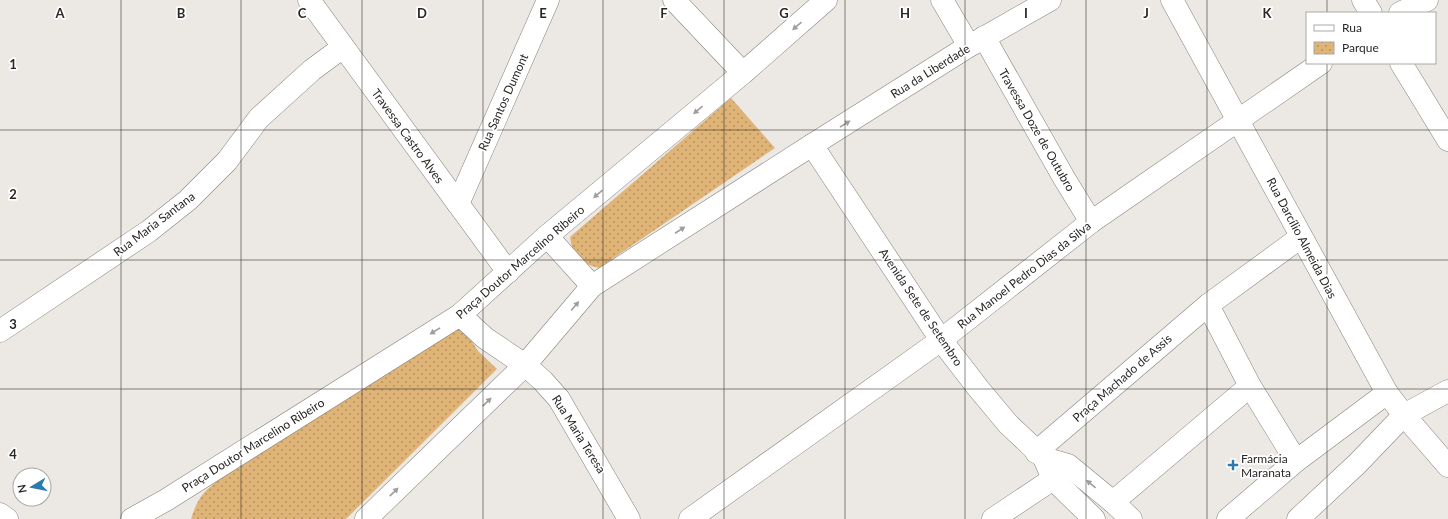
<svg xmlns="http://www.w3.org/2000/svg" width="1448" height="519" font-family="Lato,sans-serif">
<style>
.park{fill:url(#park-dots)}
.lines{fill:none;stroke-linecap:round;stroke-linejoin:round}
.minor-casing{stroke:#85827d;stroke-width:23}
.major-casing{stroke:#85827d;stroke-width:23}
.minor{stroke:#fff;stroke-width:22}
.major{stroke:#fff;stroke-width:22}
.oneway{fill:#9f9e9d}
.grid{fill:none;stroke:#2a2826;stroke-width:1;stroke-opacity:0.55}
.poi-dot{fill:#2b7bac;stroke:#fff;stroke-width:1.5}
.labels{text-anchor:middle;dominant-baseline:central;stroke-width:3.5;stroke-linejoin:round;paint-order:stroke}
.street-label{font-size:12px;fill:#2a2826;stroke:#fff}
.poi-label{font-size:12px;fill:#2a2826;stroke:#fff;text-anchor:start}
.grid-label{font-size:13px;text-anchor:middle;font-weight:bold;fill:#2a2826;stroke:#fff;stroke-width:3.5;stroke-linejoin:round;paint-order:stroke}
</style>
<defs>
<pattern id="park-dots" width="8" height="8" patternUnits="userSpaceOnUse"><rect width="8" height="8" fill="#dfb476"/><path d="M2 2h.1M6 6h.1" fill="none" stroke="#b59261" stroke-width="1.8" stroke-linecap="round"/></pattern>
</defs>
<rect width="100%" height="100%" fill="#ece8e3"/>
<g class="park">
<path d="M731 98 775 148 599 268C579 263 573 257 570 237Z"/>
<path d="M462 326 478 351 497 369 346 519H191C197 500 203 491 219 480Z"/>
</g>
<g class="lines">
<defs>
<g id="minor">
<polyline points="309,0 508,272"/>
<polyline points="674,0 743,73"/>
<polyline points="1172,0 1387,393 1404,415 1448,466"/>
<polyline points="1363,0 1371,13"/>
<polyline points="1400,13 1427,0"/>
<polyline points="984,37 1064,178 1091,222"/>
<polyline points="971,45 1050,0"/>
<polyline points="1401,63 1448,140"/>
<polyline points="458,204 548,0"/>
<polyline points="547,236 592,286"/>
<polyline points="1208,305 1250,386 1296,461"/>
<polyline points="460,315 485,338 525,365 543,381 559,399 629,519"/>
<polyline points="0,331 149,231 188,200 227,161 259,118 312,70 343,47"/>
<polyline points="1036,452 1208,305 1301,237"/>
<polyline points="1113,502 1250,386"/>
<polyline points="0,514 7,519"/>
<polyline points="132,519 166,500 460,315 547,236 743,73 826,0"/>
<polyline points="366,519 525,365 592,286 812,145"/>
<polyline points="690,519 941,340 1091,222 1321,63"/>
<polyline points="993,519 1053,479 1066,466"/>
<polyline points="1228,519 1296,461 1387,393"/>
<polyline points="1298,519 1357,464 1404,415 1448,391"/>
</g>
<g id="major">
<polyline points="942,0 969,46 812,145 941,340 978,388 1008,424 1044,458 1068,465 1113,502 1131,519"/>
<polyline points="1044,458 1053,479 1094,519"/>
</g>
</defs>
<use href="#minor" class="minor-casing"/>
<use href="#major" class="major-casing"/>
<use href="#minor" class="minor"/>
<use href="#major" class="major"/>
</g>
<defs><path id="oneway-solid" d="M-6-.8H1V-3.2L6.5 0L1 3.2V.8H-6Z"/></defs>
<g class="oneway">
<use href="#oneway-solid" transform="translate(797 26) rotate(139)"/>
<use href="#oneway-solid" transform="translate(698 110) rotate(140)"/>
<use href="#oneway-solid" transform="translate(845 124) rotate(-32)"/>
<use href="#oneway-solid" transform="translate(598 194) rotate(140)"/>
<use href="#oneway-solid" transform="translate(680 230) rotate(-33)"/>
<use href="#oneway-solid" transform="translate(575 306) rotate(-50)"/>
<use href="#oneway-solid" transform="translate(435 331) rotate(148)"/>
<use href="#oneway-solid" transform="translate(487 402) rotate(-44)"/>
<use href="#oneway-solid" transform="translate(1091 484) rotate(-140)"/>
<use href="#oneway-solid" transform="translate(394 492) rotate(-44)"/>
</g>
<path class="grid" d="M121 0V519M241 0V519M362 0V519M483 0V519M603 0V519M724 0V519M845 0V519M965 0V519M1086 0V519M1207 0V519M1327 0V13M1327 63V519M0 130H1448M0 260H1448M0 389H1448"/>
<path class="poi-dot" d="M1231 459h4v4h4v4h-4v4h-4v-4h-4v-4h4z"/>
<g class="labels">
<g class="street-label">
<text transform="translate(930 71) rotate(-32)">Rua da Liberdade</text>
<text transform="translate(503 102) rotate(-66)">Rua Santos Dumont</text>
<text transform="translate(1037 130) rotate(60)">Travessa Doze de Outubro</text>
<text transform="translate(408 136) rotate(54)">Travessa Castro Alves</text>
<text transform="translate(154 224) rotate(-37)">Rua Maria Santana</text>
<text transform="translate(1302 238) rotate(62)">Rua Darcílio Almeida Dias</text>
<text transform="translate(520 262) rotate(-41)">Praça Doutor Marcelino Ribeiro</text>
<text transform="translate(1024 275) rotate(-38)">Rua Manoel Pedro Dias da Silva</text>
<text transform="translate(921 307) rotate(56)">Avenida Sete de Setembro</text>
<text transform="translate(1122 378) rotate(-41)">Praça Machado de Assis</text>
<text transform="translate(579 434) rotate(58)">Rua Maria Teresa</text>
<text transform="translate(253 445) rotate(-32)">Praça Doutor Marcelino Ribeiro</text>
</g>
<g class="poi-label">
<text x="1241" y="458">Farmácia<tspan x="1241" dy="14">Maranata</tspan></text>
</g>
</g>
<g class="grid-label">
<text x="60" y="18">A</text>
<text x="181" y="18">B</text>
<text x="302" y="18">C</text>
<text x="422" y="18">D</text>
<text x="543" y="18">E</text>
<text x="664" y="18">F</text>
<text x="784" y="18">G</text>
<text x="905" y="18">H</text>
<text x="1026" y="18">I</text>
<text x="1146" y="18">J</text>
<text x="1267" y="18">K</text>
<text x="13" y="69">1</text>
<text x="13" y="199">2</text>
<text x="13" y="329">3</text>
<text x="13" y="459">4</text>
</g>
<rect x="1306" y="12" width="130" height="52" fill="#ffffff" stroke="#aaa9a8"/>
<rect x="1314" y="25" width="20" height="6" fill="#ffffff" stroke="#aaa9a8"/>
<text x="1342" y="32" font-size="12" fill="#2a2826">Rua</text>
<rect x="1314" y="42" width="20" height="12" fill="url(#park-dots)" stroke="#aaa9a8"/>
<text x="1342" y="52" font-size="12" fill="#2a2826">Parque</text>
<g transform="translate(32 487) rotate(260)"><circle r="19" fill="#ffffff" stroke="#aaa9a8"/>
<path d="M0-3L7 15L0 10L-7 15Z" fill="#2b7bac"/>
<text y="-6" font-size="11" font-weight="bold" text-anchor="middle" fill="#2a2826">N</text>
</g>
</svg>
